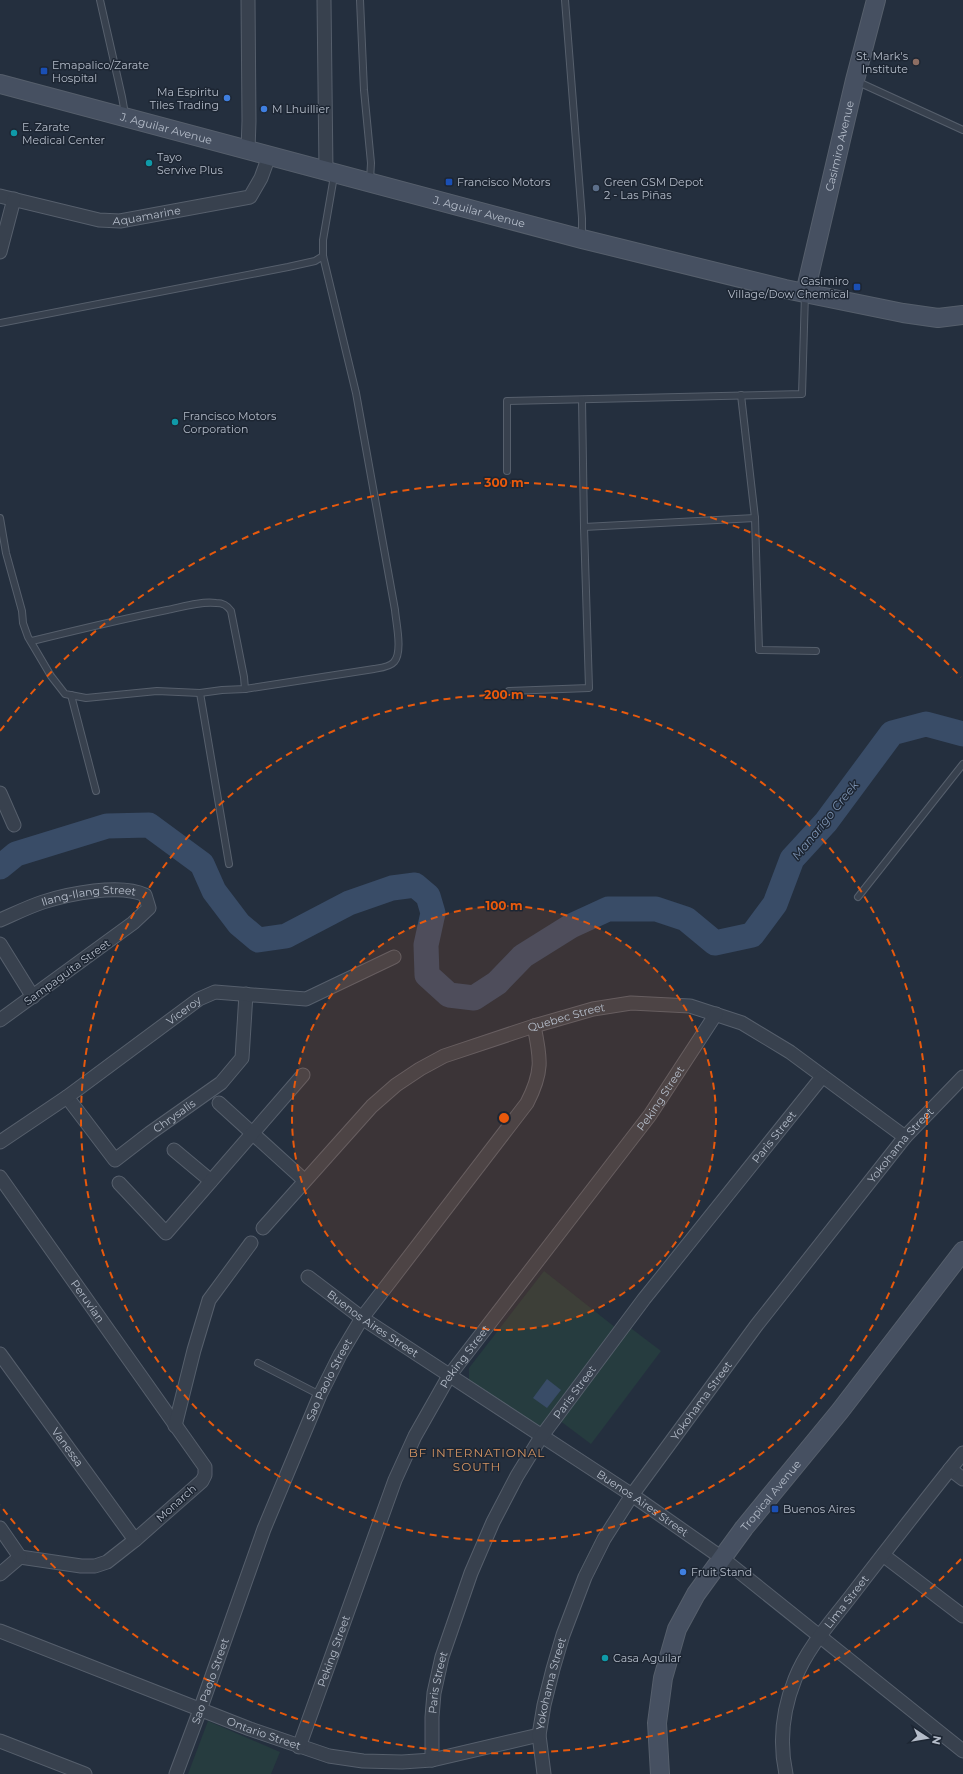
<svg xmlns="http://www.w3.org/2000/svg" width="963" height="1774" font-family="Montserrat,sans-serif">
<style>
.green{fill:#263c3f}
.water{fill:#394c67}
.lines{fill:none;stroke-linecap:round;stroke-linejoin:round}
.river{stroke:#394c67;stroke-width:25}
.lane-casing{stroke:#565f6c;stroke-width:8}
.street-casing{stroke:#565f6c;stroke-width:15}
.secondary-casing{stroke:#565f6c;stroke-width:20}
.lane{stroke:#38414e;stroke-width:6}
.street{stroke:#38414e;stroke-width:13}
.secondary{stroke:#465061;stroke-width:18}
.ring{fill:none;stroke:#e8590c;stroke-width:2;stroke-dasharray:7 5}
.education-dot{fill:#8d6e63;stroke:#1d2633;stroke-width:1.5}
.transit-dot{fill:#1a4fb4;stroke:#1d2633;stroke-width:1.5}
.shop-dot{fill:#3f7fe0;stroke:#1d2633;stroke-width:1.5}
.culture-dot{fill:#0f9aa8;stroke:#1d2633;stroke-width:1.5}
.service-dot{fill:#5c6f8a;stroke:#1d2633;stroke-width:1.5}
.labels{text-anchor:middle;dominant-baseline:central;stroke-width:3;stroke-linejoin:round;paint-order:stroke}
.poi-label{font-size:11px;fill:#b4bcc9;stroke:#1d2633;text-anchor:start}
.street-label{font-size:11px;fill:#b4bcc9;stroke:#1d2633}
.water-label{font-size:12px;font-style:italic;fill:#7c92b1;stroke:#1d2633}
.neighbourhood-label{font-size:12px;letter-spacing:1px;fill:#d59563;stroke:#1d2633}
.centre{fill:#e8590c;stroke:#1d2633;stroke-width:2}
.ring-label{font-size:12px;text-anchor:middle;font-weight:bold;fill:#e8590c;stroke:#1d2633;stroke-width:3;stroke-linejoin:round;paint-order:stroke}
</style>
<rect width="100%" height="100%" fill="#242f3e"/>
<g class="green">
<polygon points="544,1271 616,1328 539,1428 469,1381 469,1368"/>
<polygon points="628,1326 661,1351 591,1444 559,1420"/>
<polygon points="208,1721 280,1752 271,1774 188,1774"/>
</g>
<polygon class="water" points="547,1379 561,1390 547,1408 533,1398"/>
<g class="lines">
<polyline class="river" points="0,867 16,854 107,826 149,825 202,864 214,891 239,924 258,940 286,936 349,903 392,888 415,885 428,896 433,913 426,945 427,975 449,995 474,998 497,983 523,956 571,926 608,909 656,909 686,919 715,943 752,935 775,904 792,859 826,822 892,733 926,724 963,734"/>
<defs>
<g id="lane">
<polyline points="100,0 122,97 125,114"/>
<polyline points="360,0 364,90 371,163 370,180"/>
<polyline points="565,0 582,218 582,238"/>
<polyline points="856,81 963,130"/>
<polyline points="0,323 288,267 315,261 323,256"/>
<polyline points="741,395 755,518 759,650 816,651"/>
<polyline points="507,471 507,401 802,394 805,294"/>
<path d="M0 518 6 553 22 611 23 623 28 637 51 676 65 694 86 698 157 691 200 693 222 690 245 689 374 669C380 668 390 667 394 662 403 652 396 623 395 610L356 393 323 256V240L334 176"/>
<polyline points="584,527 755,518"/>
<path d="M32 641C77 630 122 619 167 610 182 607 200 601 216 603 223 603 227 605 231 611L244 677 245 689"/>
<polyline points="509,691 589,688 584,527 582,400"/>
<polyline points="200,693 229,864"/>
<polyline points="71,695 96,791"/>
<polyline points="858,897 963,764"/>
<polyline points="258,1363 320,1395"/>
</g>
<g id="street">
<polyline points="324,0 326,171"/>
<polyline points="248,150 249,121 248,0"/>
<path id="s1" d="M0 196 99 220 120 221 250 197 261 178 269 156"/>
<polyline points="0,252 14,199"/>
<polyline points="0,793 14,825"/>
<path id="s2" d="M0 920C14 914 28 907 43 902 68 894 120 883 145 895L149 908 133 923 0 1020"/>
<polyline points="0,944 33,997"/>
<path id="s3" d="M67 1097 115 1160 150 1133 221 1083 242 1058 246 994"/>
<polyline points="219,1103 304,1180"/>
<path id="s4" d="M0 1142 67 1097 199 999 215 992 306 999 394 957"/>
<polyline points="174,1150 211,1181"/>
<path id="s5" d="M0 1177 205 1467V1475L202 1481 135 1540 107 1562 95 1566H81L20 1557 0 1574"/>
<polyline points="119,1183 166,1233 303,1075"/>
<path id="s6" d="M263 1228 372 1106 396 1085 420 1069 444 1056 534 1026 593 1009 631 1003 690 1006 742 1023 790 1052 905 1137"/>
<path id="s7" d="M308 1277 362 1318 632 1495 722 1558 963 1751"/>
<path id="s8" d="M0 1354 135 1540"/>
<polyline points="175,1426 194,1350 209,1300 251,1243"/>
<polyline points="950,1469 963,1479"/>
<polyline points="0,1528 20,1557"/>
<polyline points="883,1555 963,1616"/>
<path id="s9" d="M0 1631 250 1729 329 1756 363 1761 402 1762 432 1760 539 1735"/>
<polyline points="0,1741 85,1774"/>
<path id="s10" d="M299 1747 395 1480 415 1436 449 1376 650 1115 716 1014"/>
<path id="s11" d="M432 1760V1717L434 1693 442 1657 471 1573 493 1522 517 1476 541 1437 644 1299 822 1077"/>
<path id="s12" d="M176 1774 200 1710 264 1529 320 1395 340 1355 362 1318 527 1103C543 1072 541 1059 534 1026"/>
<path id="s13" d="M544 1774 539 1735 544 1705 553 1669 563 1635 585 1577 604 1539 632 1495 756 1326 905 1137 963 1077"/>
<path id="s14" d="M786 1774C779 1742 783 1709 795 1679 807 1648 831 1622 851 1596 888 1548 925 1500 963 1453"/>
</g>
<g id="secondary">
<path id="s15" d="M0 84 582 239 785 289 903 313 938 318 963 315"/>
<path id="s16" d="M805 293 855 80 876 0"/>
<path id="s17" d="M660 1774 657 1723 663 1678 677 1629 696 1594 744 1528 840 1411 963 1251"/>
</g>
</defs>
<use href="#lane" class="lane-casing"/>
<use href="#street" class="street-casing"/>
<use href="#secondary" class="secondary-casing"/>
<use href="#lane" class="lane"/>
<use href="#street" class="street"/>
<use href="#secondary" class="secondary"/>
</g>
<circle cx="504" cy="1118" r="212" fill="#e8590c" fill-opacity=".12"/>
<g class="ring">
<circle cx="504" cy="1118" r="212"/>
<circle cx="504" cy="1118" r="423"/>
<path d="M961 1559A635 635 0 0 1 0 1505M0 731A635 635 0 0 1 961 677"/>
</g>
<circle class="education-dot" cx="916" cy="62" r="4"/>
<g class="transit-dot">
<rect x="40" y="67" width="8" height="8" rx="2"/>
<rect x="445" y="178" width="8" height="8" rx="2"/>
<rect x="853" y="283" width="8" height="8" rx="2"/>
<rect x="771" y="1505" width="8" height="8" rx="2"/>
</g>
<g class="shop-dot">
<circle cx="227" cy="98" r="4"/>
<circle cx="264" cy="109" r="4"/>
<circle cx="683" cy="1572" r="4"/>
</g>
<g class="culture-dot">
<circle cx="14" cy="133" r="4"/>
<circle cx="149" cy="163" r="4"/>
<circle cx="175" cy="422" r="4"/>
<circle cx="605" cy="1658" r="4"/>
</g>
<circle class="service-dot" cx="596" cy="188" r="4"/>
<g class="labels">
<g class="poi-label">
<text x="908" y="56" text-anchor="end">St. Mark's<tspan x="908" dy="13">Institute</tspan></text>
<text x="52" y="65">Emapalico/Zarate<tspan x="52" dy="13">Hospital</tspan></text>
<text x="219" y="92" text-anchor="end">Ma Espiritu<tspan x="219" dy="13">Tiles Trading</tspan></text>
<text x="272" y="109">M Lhuillier</text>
<text x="22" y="127">E. Zarate<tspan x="22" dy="13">Medical Center</tspan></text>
<text x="157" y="157">Tayo<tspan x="157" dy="13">Servive Plus</tspan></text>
<text x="457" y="182">Francisco Motors</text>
<text x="604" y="182">Green GSM Depot<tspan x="604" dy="13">2 - Las Piñas</tspan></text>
<text x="849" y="281" text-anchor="end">Casimiro<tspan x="849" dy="13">Village/Dow Chemical</tspan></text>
<text x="183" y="416">Francisco Motors<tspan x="183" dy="13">Corporation</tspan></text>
<text x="783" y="1509">Buenos Aires</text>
<text x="691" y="1572">Fruit Stand</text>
<text x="613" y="1658">Casa Aguilar</text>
</g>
<g class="street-label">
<text stroke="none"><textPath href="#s15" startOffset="172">J. Aguilar Avenue</textPath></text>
<text stroke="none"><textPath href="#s16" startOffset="151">Casimiro Avenue</textPath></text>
<text stroke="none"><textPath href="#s15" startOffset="496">J. Aguilar Avenue</textPath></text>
<text stroke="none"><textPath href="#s1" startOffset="150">Aquamarine</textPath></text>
<text stroke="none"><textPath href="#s2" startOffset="93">Ilang-Ilang Street</textPath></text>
<text transform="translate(67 972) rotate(-36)">Sampaguita Street</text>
<text stroke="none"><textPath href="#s4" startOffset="226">Viceroy</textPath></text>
<text stroke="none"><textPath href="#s6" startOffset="380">Quebec Street</textPath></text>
<text stroke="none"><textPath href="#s10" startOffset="750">Peking Street</textPath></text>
<text stroke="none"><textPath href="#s3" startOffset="153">Chrysalis</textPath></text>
<text stroke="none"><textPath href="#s11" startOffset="726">Paris Street</textPath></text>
<text stroke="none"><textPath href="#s13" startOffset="740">Yokohama Street</textPath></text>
<text stroke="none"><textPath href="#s5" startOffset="152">Peruvian</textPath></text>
<text stroke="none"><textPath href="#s7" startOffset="80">Buenos Aires Street</textPath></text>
<text stroke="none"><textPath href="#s10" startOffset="426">Peking Street</textPath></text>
<text stroke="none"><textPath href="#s12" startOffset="423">Sao Paolo Street</textPath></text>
<text stroke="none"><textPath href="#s11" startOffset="402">Paris Street</textPath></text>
<text stroke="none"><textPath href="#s13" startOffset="416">Yokohama Street</textPath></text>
<text stroke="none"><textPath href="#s8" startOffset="115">Vanessa</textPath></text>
<text stroke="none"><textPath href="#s17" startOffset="311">Tropical Avenue</textPath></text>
<text transform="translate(176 1503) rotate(-42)">Monarch</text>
<text stroke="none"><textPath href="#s7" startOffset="404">Buenos Aires Street</textPath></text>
<text stroke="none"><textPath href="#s14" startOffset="190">Lima Street</textPath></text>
<text stroke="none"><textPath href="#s10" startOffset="102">Peking Street</textPath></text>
<text stroke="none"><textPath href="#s12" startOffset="99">Sao Paolo Street</textPath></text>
<text stroke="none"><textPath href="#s11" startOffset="78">Paris Street</textPath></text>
<text stroke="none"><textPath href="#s13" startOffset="92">Yokohama Street</textPath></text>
<text stroke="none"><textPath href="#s9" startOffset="283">Ontario Street</textPath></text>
</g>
<g class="water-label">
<text transform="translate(825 820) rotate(-51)">Manarigo Creek</text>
</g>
<g class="neighbourhood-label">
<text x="477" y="1452">BF INTERNATIONAL<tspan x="477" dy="14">SOUTH</tspan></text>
</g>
</g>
<circle cx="504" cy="1118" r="6" class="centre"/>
<g class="ring-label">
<text x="504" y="487">300 m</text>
<text x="504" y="699">200 m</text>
<text x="504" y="910">100 m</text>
</g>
<g transform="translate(927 1738) rotate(102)" stroke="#1d2633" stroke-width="3" paint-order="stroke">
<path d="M0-3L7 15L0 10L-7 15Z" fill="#b4bcc9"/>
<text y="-6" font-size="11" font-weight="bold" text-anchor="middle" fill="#b4bcc9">N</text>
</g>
</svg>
